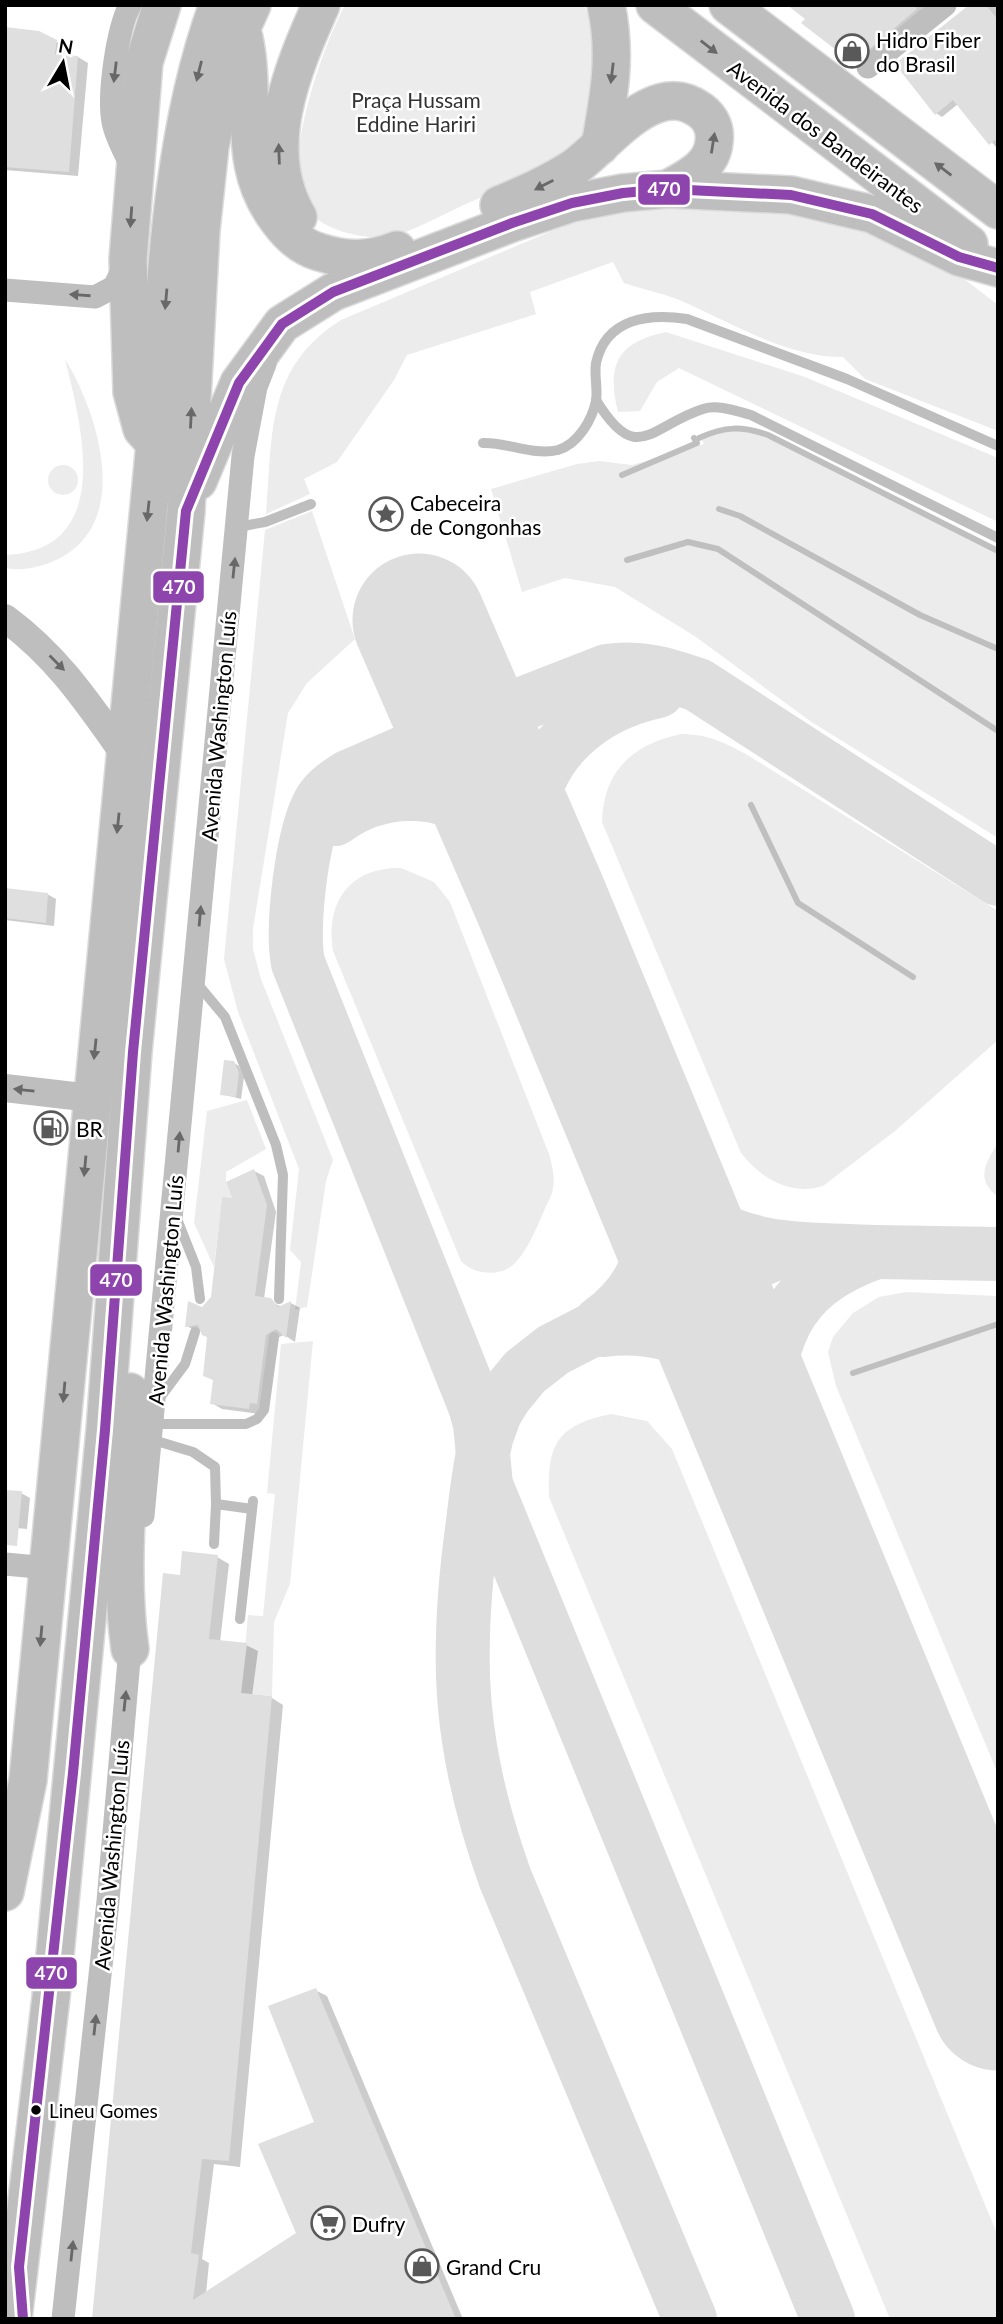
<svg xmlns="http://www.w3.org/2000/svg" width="1003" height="2324" font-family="Lato,sans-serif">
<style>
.green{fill:#ececec}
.shadow{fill:#0003}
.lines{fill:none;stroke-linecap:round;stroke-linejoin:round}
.stream{stroke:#bfbfbf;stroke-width:6}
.taxiway{stroke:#dedede;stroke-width:54}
.runway{stroke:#dedede;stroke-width:133}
.building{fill:#dfdfdf}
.trunk-casing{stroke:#dbdbdb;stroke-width:40}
.service{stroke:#bebebe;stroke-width:10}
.minor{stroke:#bebebe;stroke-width:23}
.tertiary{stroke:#bebebe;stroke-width:28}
.trunk{stroke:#bebebe;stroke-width:37}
.bus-1-casing{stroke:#fff;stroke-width:16}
.bus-1{stroke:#8e44ad;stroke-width:10}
.oneway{fill:#686868}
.bus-dot{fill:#000;stroke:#fff;stroke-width:2.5}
.labels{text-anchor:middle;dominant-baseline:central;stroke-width:5;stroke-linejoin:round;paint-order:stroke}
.bus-label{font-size:19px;fill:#000;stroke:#fff;text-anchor:start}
.poi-label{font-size:21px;fill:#000;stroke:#fff;text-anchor:start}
.park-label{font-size:21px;fill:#333;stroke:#fff}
.street-label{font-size:21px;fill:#000;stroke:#fff}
.line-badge{stroke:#fff;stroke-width:2.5}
.badge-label{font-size:19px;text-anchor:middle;font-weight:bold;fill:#fff}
</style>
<rect width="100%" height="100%" fill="#fff"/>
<g class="green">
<path d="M345 5H584L603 55 590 136C580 145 569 156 558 163 533 178 502 188 475 200 455 208 407 235 388 237 358 240 306 227 299 193 289 145 322 48 345 5Z"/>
<path d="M736 204 865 224 950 268 998 305V431L865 379 843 357C788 357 735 325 686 303 667 294 644 290 624 283L613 262 530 292 536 314 407 355 394 380 337 462 304 479 310 494 266 514C273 435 265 368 341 320L566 225 651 207Z"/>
<path d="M666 332 805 377 998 458V522L679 368 657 382 640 411 618 412C606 364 618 342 666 332Z"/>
<path d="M65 359C97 411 132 518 62 557 45 566 24 572 5 568V555C115 551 82 427 65 359Z"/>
<polygon points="738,428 768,436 998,553 998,838 810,721 696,637 615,587 565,578 522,592 491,489 577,464 599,461 632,465 704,444 701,438 723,429"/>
<circle cx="63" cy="480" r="15"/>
<polygon points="312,511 355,639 307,683 288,713 253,929 253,949 261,979 333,1160 326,1181 307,1307 295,1310 301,1262 290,1250 299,1169 238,1012 224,959 265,530"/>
<path d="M681 734C708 734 726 743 749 756L998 911V1040L895 1131 823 1186C789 1196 762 1179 741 1153L602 822C603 771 633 744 681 734Z"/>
<path d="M401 868 434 882 450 902 549 1154C553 1169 557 1183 550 1198 540 1218 531 1246 516 1262 502 1278 474 1275 461 1261L333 951C325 902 350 867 401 868Z"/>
<polygon points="247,1100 266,1149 226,1172 226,1182 232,1198 222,1198 214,1267 194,1223 207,1111"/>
<path d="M998 1143V1197C976 1180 984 1164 998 1143Z"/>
<polygon points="906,1292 998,1296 998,1774 836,1386 828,1352 833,1337 853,1313 879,1297"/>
<polygon points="313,1341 290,1584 274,1622 272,1696 241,1693 248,1615 263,1616 275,1494 267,1493 281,1344"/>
<path d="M611 1414 647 1421 672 1449 998 2236V2319H890L549 1497C547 1444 557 1425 611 1414Z"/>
</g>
<g class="shadow">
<polygon points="790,5 933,5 863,64"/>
<polygon points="973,5 998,5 996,147 958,104 942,117 936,113"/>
<polygon points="5,29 38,32 66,47 65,56 78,57 88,63 78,176 5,170"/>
<polygon points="5,890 47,894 56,899 54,926 5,920"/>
<polygon points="234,1063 239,1066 244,1077 241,1099 222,1094"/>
<polygon points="254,1171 264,1176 276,1212 264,1299 282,1307 291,1303 300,1308 295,1342 284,1335 277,1338 259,1414 222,1409 212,1403 215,1381 209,1337 202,1331 197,1332 187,1326 213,1298 235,1200"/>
<polygon points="21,1493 30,1498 27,1529 5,1527"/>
<polygon points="217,1557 229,1564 220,1642 246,1645 258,1651 252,1696 272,1698 283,1705 240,2167 214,2164 202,2259 209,2263 206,2294 298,2234 317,2123 315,1990 327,1996 463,2319 94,2319 181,1577"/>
</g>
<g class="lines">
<g class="stream">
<path d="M699 438C725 426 742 426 768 435L998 551"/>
<polyline points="622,475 697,443 694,438"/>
<polyline points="719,509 740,516 920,615 998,649"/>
<polyline points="627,560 688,542 718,549 998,731"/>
<polyline points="751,805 798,903 913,977"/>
<polyline points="853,1373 998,1324"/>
</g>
<g class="taxiway">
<path d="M335 819C375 789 436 784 477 815 493 827 507 842 521 855"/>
<path d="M540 899C535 875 527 849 529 824 534 752 591 705 658 691"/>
<path d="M642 1144C699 1254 766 1248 876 1252 779 1286 769 1343 762 1436"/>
<polyline points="876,1252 998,1254"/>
<path d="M600 1323C655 1284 659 1234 653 1172"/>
<path d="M603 1330C642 1325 690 1332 718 1364 730 1377 740 1393 750 1407"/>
<path d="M690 2319 505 1878C460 1752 454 1662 472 1530 476 1498 479 1466 487 1435L495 1413 506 1395 525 1372 553 1350 588 1332 786 1249"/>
<path d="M828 2319 486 1485 480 1424 475 1406 298 963C291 927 302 833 320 802 327 791 337 784 348 777L465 726 607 671C641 666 666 674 698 685L998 879"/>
</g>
<polyline class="runway" points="419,620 540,899 998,2004"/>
</g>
<g class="building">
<polygon points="787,5 914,5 917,9 853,63 801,23 805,19"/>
<polygon points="969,5 986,5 998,20 998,138 989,145 953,100 935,115 895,64"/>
<polygon points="5,27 39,31 57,40 55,54 78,56 69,172 5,167"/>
<polygon points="5,888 48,893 46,923 5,918"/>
<polygon points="224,1060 234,1061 239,1073 236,1097 220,1095"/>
<polygon points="254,1169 267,1205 255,1296 271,1298 278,1307 291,1301 286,1338 276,1329 266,1335 257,1404 250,1403 249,1409 210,1404 213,1380 203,1376 207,1337 202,1335 198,1325 185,1327 188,1301 202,1307 211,1297 222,1197 232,1198 226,1182"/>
<polygon points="5,1490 22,1491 17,1546 5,1545"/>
<polygon points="182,1551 218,1555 209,1639 247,1643 241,1693 272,1696 229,2161 202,2159 191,2253 199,2255 193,2300 296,2233 258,2144 314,2122 268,2006 316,1988 456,2319 92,2319 163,1573 180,1575"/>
</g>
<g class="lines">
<defs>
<g id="trunk">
<polyline points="655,5 969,244"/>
<polyline points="728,5 998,210"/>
<path d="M244 38C258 104 234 162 278 220 288 234 302 247 319 252 347 261 370 261 397 250"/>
<path d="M600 146C609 97 617 54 606 5"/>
<path d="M499 205C525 194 551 183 575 167 608 143 654 77 700 110 711 118 716 129 714 142 712 167 687 178 668 189"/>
<path d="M298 217C258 150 292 70 321 5"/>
<polyline points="152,440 142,429 132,392 128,259 144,62 162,5"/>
<polyline points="198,481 239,383 282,324 333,292 512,223 572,203 623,193 668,189 791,195 872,214 959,257 998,268"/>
<path d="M130 1392C131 1478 118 1564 130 1649"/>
<path d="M5 1892 28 1780 155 443C165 300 168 141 218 5"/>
<polyline points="13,2319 51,1997 105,1430 133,1052 186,511 201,230 210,146 222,92 242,27 252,5"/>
</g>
</defs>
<use href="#trunk" class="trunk-casing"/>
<g class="service">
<path d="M596 400C637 467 650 426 703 409 718 404 736 411 751 415L998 538"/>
<path d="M483 443C507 442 533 456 558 450 578 444 592 420 596 401 598 389 594 375 596 363 606 318 649 313 687 319L847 379 998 446"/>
<polyline points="238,527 265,522 311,504"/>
<polyline points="195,981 225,1017 276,1145 283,1175 279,1299"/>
<polyline points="177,1219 196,1267 200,1299"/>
<polyline points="159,1399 185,1364 195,1332"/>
<polyline points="152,1424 246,1424 257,1419 264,1410 274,1337"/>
<polyline points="150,1439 193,1452 215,1467 216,1504"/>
<polyline points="214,1544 216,1504 252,1509"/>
<polyline points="240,1619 253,1501"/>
</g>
<g class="minor">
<path d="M130 5C117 30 108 95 113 122 116 138 125 153 132 167"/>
<polyline points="868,67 945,5"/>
<polyline points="5,290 95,297 114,287 125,265"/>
<polyline points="143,1516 243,456 256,387 265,364"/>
<polyline points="5,1564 48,1568"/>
<polyline points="63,2319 108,1901 131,1637"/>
</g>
<g class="tertiary">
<path d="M5 618C58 657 88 703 125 755"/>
<polyline points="5,1088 91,1098"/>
</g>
<use href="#trunk" class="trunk"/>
<defs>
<polyline id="bus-1" points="23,2319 19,2267 73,1773 105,1430 133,1052 186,511 239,383 282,324 333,292 512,223 572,203 623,193 668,189 791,195 872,214 959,257 998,268"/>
</defs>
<use href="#bus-1" class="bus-1-casing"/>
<use href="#bus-1" class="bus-1"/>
</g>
<defs><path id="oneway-solid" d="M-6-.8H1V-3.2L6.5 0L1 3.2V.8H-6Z" transform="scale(1.75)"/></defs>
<g class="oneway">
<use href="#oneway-solid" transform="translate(709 47) rotate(38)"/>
<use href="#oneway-solid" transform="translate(199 71) rotate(104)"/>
<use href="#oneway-solid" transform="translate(115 72) rotate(97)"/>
<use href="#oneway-solid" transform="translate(612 73) rotate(97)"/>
<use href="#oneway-solid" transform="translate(713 143) rotate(-81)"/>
<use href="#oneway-solid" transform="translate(279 154) rotate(-92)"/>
<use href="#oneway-solid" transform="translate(943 169) rotate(-143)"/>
<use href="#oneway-solid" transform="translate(544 185) rotate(153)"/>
<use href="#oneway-solid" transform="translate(131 217) rotate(94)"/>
<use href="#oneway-solid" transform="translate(80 295) rotate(-176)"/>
<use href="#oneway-solid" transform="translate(166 299) rotate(95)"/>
<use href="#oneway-solid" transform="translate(191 418) rotate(-87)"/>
<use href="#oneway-solid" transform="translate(148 511) rotate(96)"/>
<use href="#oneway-solid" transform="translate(234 568) rotate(-84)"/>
<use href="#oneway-solid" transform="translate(57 663) rotate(45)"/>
<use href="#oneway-solid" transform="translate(118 823) rotate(96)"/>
<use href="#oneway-solid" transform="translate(200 916) rotate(-85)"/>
<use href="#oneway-solid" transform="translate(95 1049) rotate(96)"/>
<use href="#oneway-solid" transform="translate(24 1090) rotate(-174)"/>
<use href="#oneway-solid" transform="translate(179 1142) rotate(-85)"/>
<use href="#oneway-solid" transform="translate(85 1166) rotate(95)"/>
<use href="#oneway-solid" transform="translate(64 1392) rotate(95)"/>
<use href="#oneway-solid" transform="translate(41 1636) rotate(95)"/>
<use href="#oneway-solid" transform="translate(125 1701) rotate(-84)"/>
<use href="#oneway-solid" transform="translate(95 2025) rotate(-84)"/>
<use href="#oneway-solid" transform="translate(72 2251) rotate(-84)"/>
</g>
<defs>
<symbol id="shop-ring" viewBox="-11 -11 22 22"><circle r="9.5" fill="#fff" stroke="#595959" stroke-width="1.5"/><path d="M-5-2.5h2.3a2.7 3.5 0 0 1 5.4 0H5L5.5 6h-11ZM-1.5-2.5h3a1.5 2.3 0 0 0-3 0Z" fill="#595959"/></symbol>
<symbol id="sight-ring" viewBox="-11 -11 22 22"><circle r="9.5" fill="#fff" stroke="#595959" stroke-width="1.5"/><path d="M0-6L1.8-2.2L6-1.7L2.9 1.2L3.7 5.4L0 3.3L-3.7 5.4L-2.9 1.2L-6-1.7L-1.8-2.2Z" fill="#595959"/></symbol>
<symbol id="fuel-ring" viewBox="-11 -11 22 22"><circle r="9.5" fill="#fff" stroke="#595959" stroke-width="1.5"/><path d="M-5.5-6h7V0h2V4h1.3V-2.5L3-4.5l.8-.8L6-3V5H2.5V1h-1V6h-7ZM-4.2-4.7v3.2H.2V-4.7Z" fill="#595959"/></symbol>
<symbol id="supermarket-ring" viewBox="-11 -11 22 22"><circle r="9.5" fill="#fff" stroke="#595959" stroke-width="1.5"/><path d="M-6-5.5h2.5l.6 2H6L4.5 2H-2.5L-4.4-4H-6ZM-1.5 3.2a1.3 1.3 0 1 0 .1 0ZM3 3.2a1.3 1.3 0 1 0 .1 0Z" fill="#595959"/></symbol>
</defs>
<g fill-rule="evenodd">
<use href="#shop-ring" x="833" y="32" width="38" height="38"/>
<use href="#sight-ring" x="367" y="495" width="38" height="38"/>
<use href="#fuel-ring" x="32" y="1109" width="38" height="38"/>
<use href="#supermarket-ring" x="309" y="2204" width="38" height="38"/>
<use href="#shop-ring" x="403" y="2247" width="38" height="38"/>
</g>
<circle class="bus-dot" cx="36" cy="2110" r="6"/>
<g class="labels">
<g class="bus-label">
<text x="49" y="2110">Lineu Gomes</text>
</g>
<g class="poi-label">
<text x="876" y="39">Hidro Fiber<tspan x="876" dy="24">do Brasil</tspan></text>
<text x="410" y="502">Cabeceira<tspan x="410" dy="24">de Congonhas</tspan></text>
<text x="76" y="1128">BR</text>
<text x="352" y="2223">Dufry</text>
<text x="446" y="2266">Grand Cru</text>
</g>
<g class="park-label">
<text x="416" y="99">Praça Hussam<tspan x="416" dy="24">Eddine Hariri</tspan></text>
</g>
<g class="street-label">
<text transform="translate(826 136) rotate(37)">Avenida dos Bandeirantes</text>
<text transform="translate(218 726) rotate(-85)">Avenida Washington Luís</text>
<text transform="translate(165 1290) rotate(-85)">Avenida Washington Luís</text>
<text transform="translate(111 1855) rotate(-85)">Avenida Washington Luís</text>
</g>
</g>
<g class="line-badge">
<rect x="637" y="173" width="54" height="33" rx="7" fill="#8e44ad"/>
<rect x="152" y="570" width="53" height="34" rx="7" fill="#8e44ad"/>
<rect x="89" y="1263" width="54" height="34" rx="7" fill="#8e44ad"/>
<rect x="25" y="1956" width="53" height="34" rx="7" fill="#8e44ad"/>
</g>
<g class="badge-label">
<text x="664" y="196">470</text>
<text x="179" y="594">470</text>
<text x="116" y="1287">470</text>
<text x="51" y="1980">470</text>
</g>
<rect width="1003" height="2324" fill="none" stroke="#000000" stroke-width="14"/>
<g transform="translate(63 63) rotate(10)" stroke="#ffffff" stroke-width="5" paint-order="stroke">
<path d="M0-5L12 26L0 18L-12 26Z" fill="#000000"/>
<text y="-10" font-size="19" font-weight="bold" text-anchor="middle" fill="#000000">N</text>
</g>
</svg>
